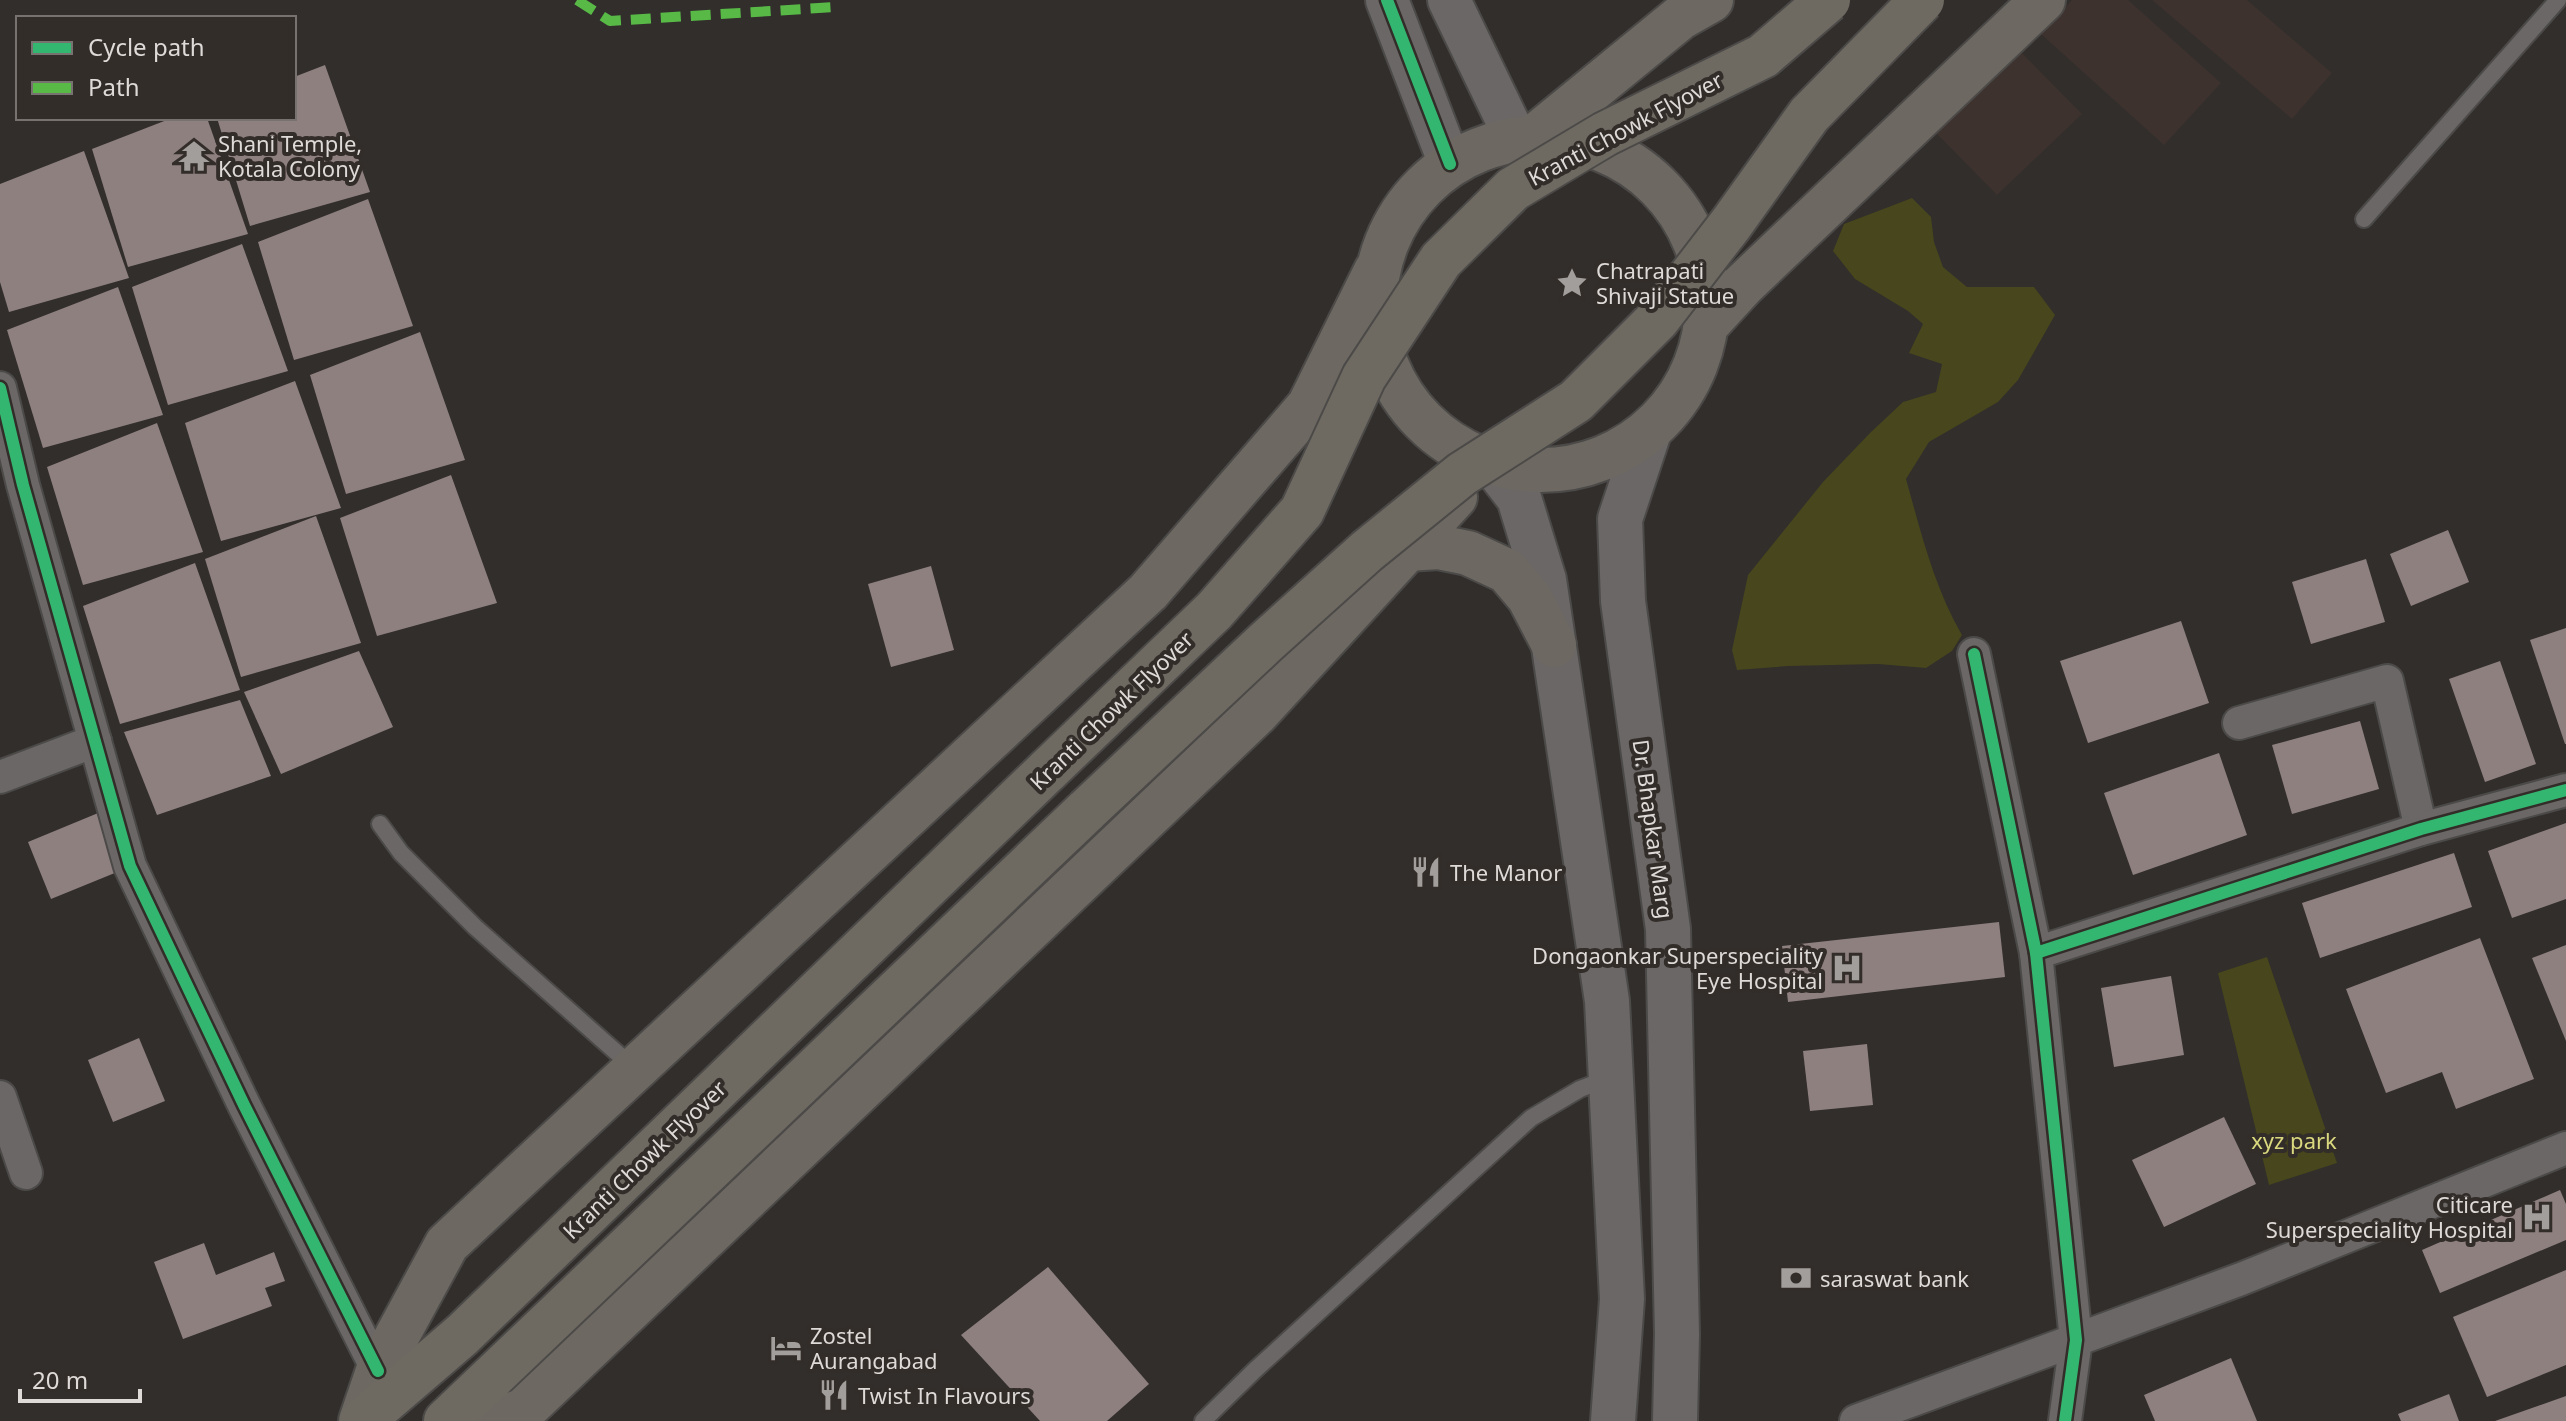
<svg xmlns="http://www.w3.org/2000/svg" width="2566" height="1421" font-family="'Noto Sans',sans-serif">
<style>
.built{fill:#3d322d}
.green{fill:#47461c}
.building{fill:#8f8080}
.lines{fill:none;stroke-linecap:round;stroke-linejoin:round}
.service-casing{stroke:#4c4a48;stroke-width:20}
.minor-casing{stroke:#4c4a48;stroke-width:36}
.tertiary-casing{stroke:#4c4a48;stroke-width:46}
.secondary-casing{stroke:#4c4a48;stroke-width:48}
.primary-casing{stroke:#4c4a48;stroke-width:48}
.trunk-casing{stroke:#4c4a48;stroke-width:48}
.service{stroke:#6a6766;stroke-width:16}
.minor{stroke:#6a6766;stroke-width:32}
.tertiary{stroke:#6a6766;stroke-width:42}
.secondary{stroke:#6a6766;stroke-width:44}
.primary{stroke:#6d6962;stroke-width:44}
.trunk{stroke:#6e6a62;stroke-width:44}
.trunk-bridge-casing{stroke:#4c4a48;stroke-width:48;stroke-linecap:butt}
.trunk-bridge{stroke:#6e6a62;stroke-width:44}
.quiet{stroke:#58b947;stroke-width:10;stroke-dasharray:20 10;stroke-linecap:butt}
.cycleway-casing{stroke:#332d2a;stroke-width:17}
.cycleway{stroke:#33b770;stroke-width:12}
.labels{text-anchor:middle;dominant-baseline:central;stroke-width:8;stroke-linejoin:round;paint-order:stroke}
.street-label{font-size:22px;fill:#dedad8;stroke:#332d2a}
.poi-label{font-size:22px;fill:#dedad8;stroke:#332d2a;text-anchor:start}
.park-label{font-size:22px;fill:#dad87e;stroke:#332d2a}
</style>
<rect width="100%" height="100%" fill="#312e2c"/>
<g class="built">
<polygon points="2072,0 2128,0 2221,83 2164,145 2041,34"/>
<polygon points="2152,0 2247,0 2332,73 2292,119"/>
<polygon points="2020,51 2082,114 1997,195 1936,133"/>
</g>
<g class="green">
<path d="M1912 198 1931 217 1934 242 1943 267 1967 287H2034L2055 315 2018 380 1998 402 1929 442 1906 479C1921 532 1934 587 1962 635L1952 651 1926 668 1878 664 1788 666 1737 670 1732 650 1748 575 1823 482 1870 433 1903 402 1936 392 1942 364 1909 353 1923 324 1908 311 1855 279 1833 251 1844 224Z"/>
<polygon points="2267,957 2337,1163 2269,1185 2218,973"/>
</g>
<g class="building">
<polygon points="325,65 370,192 250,226 217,118 294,118 294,77"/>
<polygon points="172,118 207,118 248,234 128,267 92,149"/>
<polygon points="84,151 129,278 9,312 0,282 0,184"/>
<polygon points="368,199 413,326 294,360 258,242"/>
<polygon points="242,244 288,371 168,405 132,287"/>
<polygon points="118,287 163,415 43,448 7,330"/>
<polygon points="420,332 465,460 346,494 310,375"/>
<polygon points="295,381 341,508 221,541 185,423"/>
<polygon points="157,423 203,552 83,585 47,467"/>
<polygon points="451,475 497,603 377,636 340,518"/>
<polygon points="316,516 361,643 241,677 205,559"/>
<polygon points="2448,530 2469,582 2411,606 2390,554"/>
<polygon points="2366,559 2385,622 2311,644 2292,582"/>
<polygon points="195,563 240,690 120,724 83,606"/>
<polygon points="931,566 954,650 891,667 868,584"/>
<polygon points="2181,621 2209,703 2088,743 2060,661"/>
<polygon points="2566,628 2566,744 2565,744 2530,640"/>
<polygon points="359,651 393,727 281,774 244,692"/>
<polygon points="2500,661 2536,764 2485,782 2449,679"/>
<polygon points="240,700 271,776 157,815 124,732"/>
<polygon points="2360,721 2379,789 2292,814 2272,745"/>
<polygon points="2219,753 2247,835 2133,875 2104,793"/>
<polygon points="103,811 127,868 51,899 28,842"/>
<polygon points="2566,823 2566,899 2512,918 2488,851"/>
<polygon points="2454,853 2472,907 2320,958 2302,903"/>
<polygon points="1999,922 2005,977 1788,1002 1782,946"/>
<polygon points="2480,938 2534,1079 2456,1109 2442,1072 2386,1093 2346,989"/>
<polygon points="2566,945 2566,1041 2532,958"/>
<polygon points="2171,976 2184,1055 2114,1067 2101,988"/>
<polygon points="139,1038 165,1101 113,1122 88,1060"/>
<polygon points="1867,1044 1873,1105 1810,1111 1803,1051"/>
<polygon points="2224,1117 2256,1184 2164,1227 2132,1160"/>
<polygon points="2560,1190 2566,1204 2566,1240 2440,1293 2422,1250"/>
<polygon points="204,1243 216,1275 274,1252 285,1281 265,1288 272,1306 183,1339 154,1262"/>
<polygon points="1048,1267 1149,1384 1107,1421 1040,1421 961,1335"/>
<polygon points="2566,1270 2566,1365 2487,1397 2453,1317"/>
<polygon points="2231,1358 2257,1421 2155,1421 2144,1395"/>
<polygon points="2449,1394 2459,1421 2401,1421 2398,1414"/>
<polygon points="2566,1396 2566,1421 2495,1421"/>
</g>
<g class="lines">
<defs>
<g id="service">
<polyline points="2364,219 2558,0"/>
<polyline points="380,824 401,853 475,927 634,1068"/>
<polyline points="1203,1421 1255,1370 1531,1118 1580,1089 1609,1078"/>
</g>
<g id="minor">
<polyline points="0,388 23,485 130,866 244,1105 378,1371"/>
<polyline points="1974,654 2036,953 2076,1340 2065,1421"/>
<polyline points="2239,723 2387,681 2421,829"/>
<polyline points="0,777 95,741"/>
<polyline points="2036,953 2421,829 2566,790"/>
<polyline points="0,1097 26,1173"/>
<polyline points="1856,1421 2241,1279 2566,1148"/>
</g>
<g id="tertiary">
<polyline points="1387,0 1450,164"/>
<polyline points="1449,0 1516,139"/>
</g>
<g id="secondary">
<polyline points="1648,435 1620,519 1623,601 1668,929 1677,1334 1675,1421"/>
<polyline points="1496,468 1519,498 1544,580 1607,1001 1622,1299 1613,1421"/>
</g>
<g id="primary">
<polyline points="1533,138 1681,17 1711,0"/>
<circle cx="1541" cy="304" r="166"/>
<polyline points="1709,322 1743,285 2043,0"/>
<polyline points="1407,549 1438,547 1468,553 1507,571 1529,597 1554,645"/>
<polyline points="361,1421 378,1371 447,1244 1148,592 1309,406 1376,271"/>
<polyline points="496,1421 524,1410 1257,713 1455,497"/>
</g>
<g id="trunk">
<polyline points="362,1421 462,1335 1048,770"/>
<polyline points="446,1421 1087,810"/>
</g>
</defs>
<use href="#service" class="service-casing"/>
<use href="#minor" class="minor-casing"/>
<use href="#tertiary" class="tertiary-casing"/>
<use href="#secondary" class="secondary-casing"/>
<use href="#primary" class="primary-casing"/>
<use href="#trunk" class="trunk-casing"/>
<use href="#service" class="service"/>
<use href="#minor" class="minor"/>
<use href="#tertiary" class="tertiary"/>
<use href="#secondary" class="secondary"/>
<use href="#primary" class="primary"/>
<use href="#trunk" class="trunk"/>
<defs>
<g id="trunk-bridge">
<polyline points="1048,770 1214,611 1302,511 1364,377 1441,260 1513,189 1605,134 1763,56 1828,0"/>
<polyline points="1087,810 1266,642 1367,551 1462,474 1576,401 1657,320 1731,224 1809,115 1922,0"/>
</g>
</defs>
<use href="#trunk-bridge" class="trunk-bridge-casing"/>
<use href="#trunk-bridge" class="trunk-bridge"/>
<polyline class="quiet" points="577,0 610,21 835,7"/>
<defs>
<g id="cycleway">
<polyline points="1387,0 1450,164"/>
<polyline points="0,388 23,485 130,866 244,1105 378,1371"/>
<polyline points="1974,654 2036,953 2076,1340 2065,1421"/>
<polyline points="2036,953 2421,829 2566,790"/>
</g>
</defs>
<use href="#cycleway" class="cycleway-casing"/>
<use href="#cycleway" class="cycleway"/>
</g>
<defs>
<symbol id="temple-bare" viewBox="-9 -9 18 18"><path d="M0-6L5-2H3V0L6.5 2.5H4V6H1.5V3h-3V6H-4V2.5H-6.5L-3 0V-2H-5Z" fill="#a19e9c" stroke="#332d2a" stroke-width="2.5" paint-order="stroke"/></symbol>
<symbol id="sight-bare" viewBox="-9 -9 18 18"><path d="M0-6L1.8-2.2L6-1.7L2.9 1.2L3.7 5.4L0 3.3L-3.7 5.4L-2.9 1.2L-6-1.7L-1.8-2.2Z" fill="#a19e9c" stroke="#332d2a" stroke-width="2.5" paint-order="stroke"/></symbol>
<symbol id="restaurant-bare" viewBox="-9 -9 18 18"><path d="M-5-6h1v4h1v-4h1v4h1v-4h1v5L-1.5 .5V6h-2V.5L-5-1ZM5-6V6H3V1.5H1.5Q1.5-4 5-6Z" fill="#a19e9c" stroke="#332d2a" stroke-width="2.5" paint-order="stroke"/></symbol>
<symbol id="hospital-bare" viewBox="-9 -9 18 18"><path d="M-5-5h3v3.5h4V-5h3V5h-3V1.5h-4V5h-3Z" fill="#a19e9c" stroke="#332d2a" stroke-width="2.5" paint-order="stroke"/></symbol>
<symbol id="bank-bare" viewBox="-9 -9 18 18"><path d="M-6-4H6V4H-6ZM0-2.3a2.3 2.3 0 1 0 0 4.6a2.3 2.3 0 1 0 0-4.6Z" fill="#a19e9c" stroke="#332d2a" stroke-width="2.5" paint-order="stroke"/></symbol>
<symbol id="hotel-bare" viewBox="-9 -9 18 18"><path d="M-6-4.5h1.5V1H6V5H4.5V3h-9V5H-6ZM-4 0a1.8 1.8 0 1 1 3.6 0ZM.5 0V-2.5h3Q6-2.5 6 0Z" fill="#a19e9c" stroke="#332d2a" stroke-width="2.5" paint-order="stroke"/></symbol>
</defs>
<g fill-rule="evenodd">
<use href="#temple-bare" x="172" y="134" width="44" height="44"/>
<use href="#sight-bare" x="1550" y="261" width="44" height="44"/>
<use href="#restaurant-bare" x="1404" y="850" width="44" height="44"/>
<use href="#hospital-bare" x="1825" y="946" width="44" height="44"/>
<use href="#hospital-bare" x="2515" y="1195" width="44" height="44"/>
<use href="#bank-bare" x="1774" y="1256" width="44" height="44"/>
<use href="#hotel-bare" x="764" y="1326" width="44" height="44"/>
<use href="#restaurant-bare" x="812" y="1373" width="44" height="44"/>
</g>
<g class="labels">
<g class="street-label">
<text transform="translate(1625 128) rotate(-28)">Kranti Chowk Flyover</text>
<text transform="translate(1111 710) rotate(-44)">Kranti Chowk Flyover</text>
<text transform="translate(1654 829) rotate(82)">Dr. Bhapkar Marg</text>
<text transform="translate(644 1159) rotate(-44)">Kranti Chowk Flyover</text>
</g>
<g class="poi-label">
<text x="218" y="143">Shani Temple,<tspan x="218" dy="25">Kotala Colony</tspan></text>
<text x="1596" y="270">Chatrapati<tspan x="1596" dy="25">Shivaji Statue</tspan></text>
<text x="1450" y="872">The Manor</text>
<text x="1823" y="955" text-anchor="end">Dongaonkar Superspeciality<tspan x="1823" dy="25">Eye Hospital</tspan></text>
<text x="2513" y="1204" text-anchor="end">Citicare<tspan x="2513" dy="25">Superspeciality Hospital</tspan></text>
<text x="1820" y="1278">saraswat bank</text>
<text x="810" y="1335">Zostel<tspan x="810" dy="25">Aurangabad</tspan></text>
<text x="858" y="1395">Twist In Flavours</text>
</g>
<g class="park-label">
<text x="2294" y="1140">xyz park</text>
</g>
</g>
<rect x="16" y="16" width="280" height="104" fill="#332d2a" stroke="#777270" stroke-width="2"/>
<rect x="32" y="42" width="40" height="12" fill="#33b770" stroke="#777270" stroke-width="2"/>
<text x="88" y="56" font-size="24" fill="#dedad8">Cycle path</text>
<rect x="32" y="82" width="40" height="12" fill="#58b947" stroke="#777270" stroke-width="2"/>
<text x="88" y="96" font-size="24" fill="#dedad8">Path</text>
<path d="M20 1389v12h120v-12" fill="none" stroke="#dedad8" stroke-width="4"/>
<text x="32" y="1389" font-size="24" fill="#dedad8" stroke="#332d2a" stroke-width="6" paint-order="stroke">20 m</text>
</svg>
